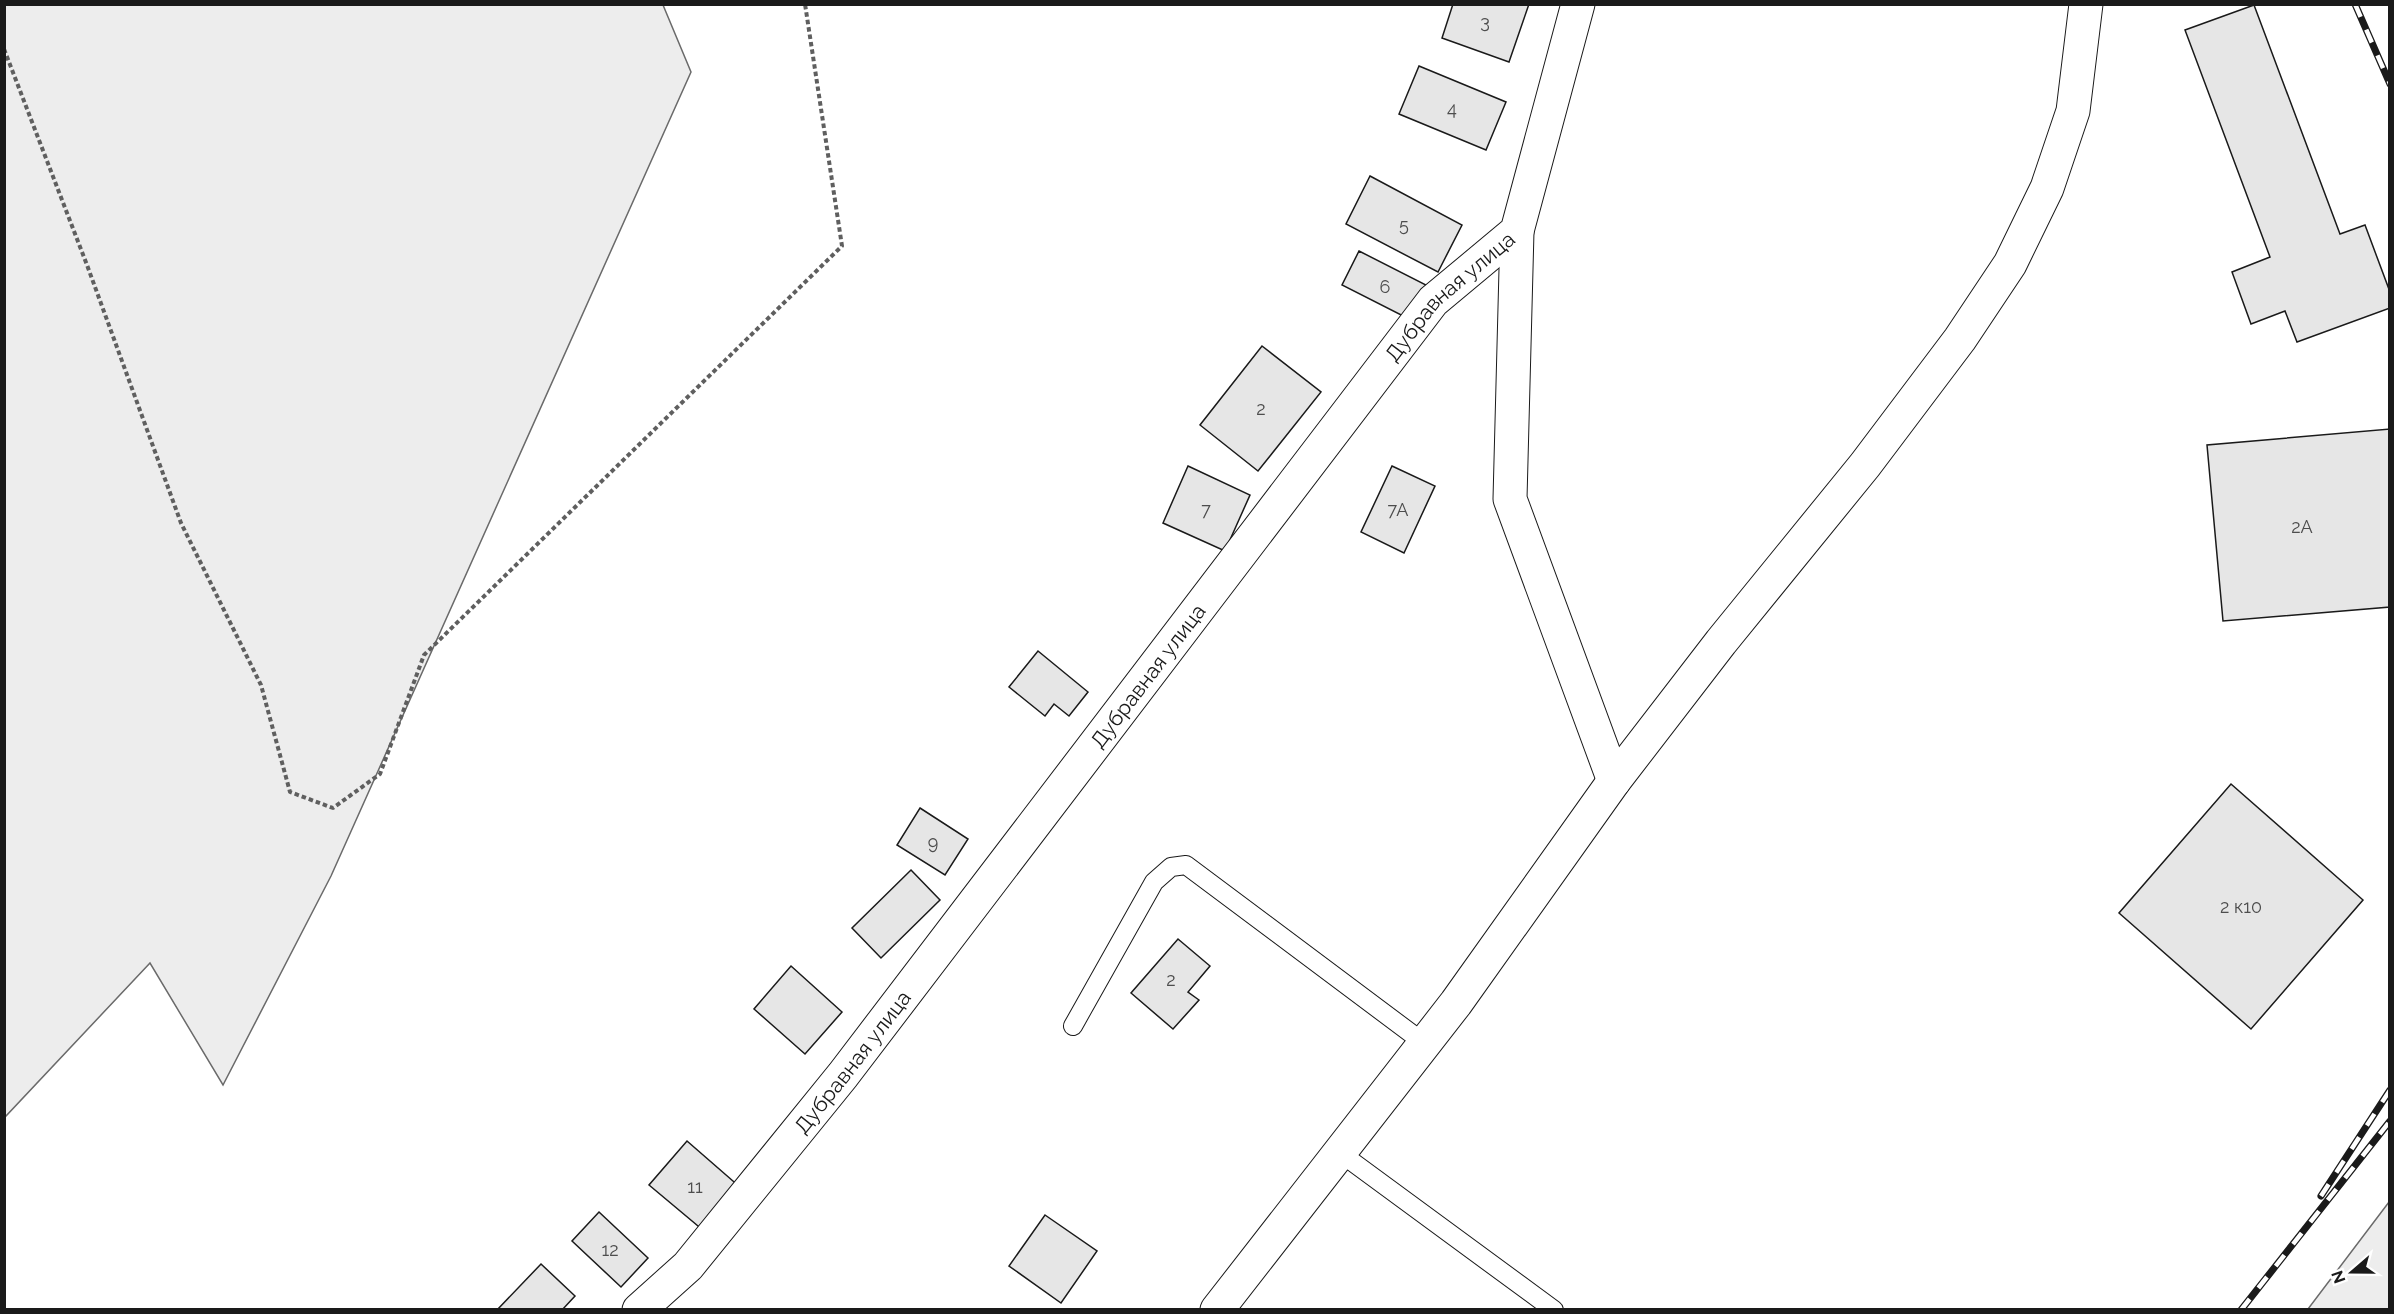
<svg xmlns="http://www.w3.org/2000/svg" width="2394" height="1314" font-family="Raleway,sans-serif">
<style>
.green{fill:#ededed;stroke:#6a6a6a;stroke-width:1.5}
.building{fill:#e6e6e6;stroke:#1a1a1a;stroke-width:1.5}
.lines{fill:none;stroke-linecap:round;stroke-linejoin:round}
.service-casing{stroke:#1a1a1a;stroke-width:20}
.minor-casing{stroke:#1a1a1a;stroke-width:35}
.secondary-casing{stroke:#1a1a1a;stroke-width:35}
.path{stroke:#5f5f5f;stroke-width:4;stroke-dasharray:4.5 3;stroke-linecap:butt}
.service{stroke:#fff;stroke-width:18}
.minor{stroke:#fff;stroke-width:33}
.secondary{stroke:#fff;stroke-width:33}
.rail-casing{stroke:#1a1a1a;stroke-width:7}
.rail{stroke:#fff;stroke-width:4.5;stroke-dasharray:14;stroke-linecap:butt}
.labels{text-anchor:middle;dominant-baseline:central;stroke-width:4.5;stroke-linejoin:round;paint-order:stroke}
.number-label{font-size:18px;fill:#4d4d4d}
.street-label{font-size:21px;fill:#1a1a1a;stroke:#fff}
</style>
<rect width="100%" height="100%" fill="#fff"/>
<g class="green">
<polygon points="5,4 663,5 691,72 331,876 223,1085 150,963 5,1117"/>
<polygon points="2389,1202 2389,1309 2308,1309"/>
</g>
<g class="building">
<polygon points="1453,4 1529,4 1509,62 1442,38"/>
<polygon points="2254,5 2340,234 2365,225 2390,292 2390,308 2297,342 2285,311 2251,324 2232,272 2270,257 2185,30"/>
<polygon points="1419,66 1506,102 1486,150 1399,114"/>
<polygon points="1370,176 1462,225 1438,272 1346,224"/>
<polygon points="1359,251 1428,286 1411,320 1342,285"/>
<polygon points="1262,346 1321,392 1258,471 1200,425"/>
<polygon points="2390,429 2390,607 2223,621 2207,445"/>
<polygon points="1188,466 1250,495 1225,551 1163,523"/>
<polygon points="1392,466 1435,486 1404,553 1361,532"/>
<polygon points="1038,651 1088,692 1069,716 1054,704 1045,716 1009,687"/>
<polygon points="2231,784 2363,900 2251,1029 2119,913"/>
<polygon points="920,808 968,839 945,875 897,845"/>
<polygon points="911,870 940,900 881,958 852,928"/>
<polygon points="1178,939 1210,966 1188,992 1199,1000 1173,1029 1131,993"/>
<polygon points="791,966 842,1012 805,1054 754,1009"/>
<polygon points="687,1141 741,1188 704,1231 649,1185"/>
<polygon points="599,1212 648,1258 621,1287 572,1241"/>
<polygon points="1045,1215 1097,1251 1061,1303 1009,1266"/>
<polygon points="541,1264 575,1296 562,1310 497,1310"/>
</g>
<g class="lines">
<defs>
<g id="service">
<polyline points="1073,1026 1154,882 1171,867 1186,865 1424,1043"/>
<polyline points="1339,1152 1554,1310"/>
</g>
<g id="minor">
<polyline points="1517,231 1510,499 1614,781"/>
<path id="s1" d="M639 1310 688 1266 843 1075 1433 301 1517 231 1578 4"/>
</g>
<polyline id="secondary" points="1217,1310 1456,1003 1614,781 1721,642 1865,465 1960,339 2010,264 2047,188 2073,111 2086,4"/>
</defs>
<use href="#service" class="service-casing"/>
<use href="#minor" class="minor-casing"/>
<use href="#secondary" class="secondary-casing"/>
<polyline class="path" points="4,49 87,265 181,523 261,685 290,792 333,808 380,774 424,655 842,246 805,4"/>
<use href="#service" class="service"/>
<use href="#minor" class="minor"/>
<use href="#secondary" class="secondary"/>
<defs>
<g id="rail">
<polyline points="2355,4 2390,84"/>
<polyline points="2321,1196 2390,1090"/>
<polyline points="2241,1310 2390,1121"/>
</g>
</defs>
<use href="#rail" class="rail-casing"/>
<use href="#rail" class="rail"/>
</g>
<g class="labels">
<g class="number-label">
<text x="1485" y="21">3</text>
<text x="1452" y="108">4</text>
<text x="1404" y="224">5</text>
<text x="1385" y="286">6</text>
<text x="1261" y="408">2</text>
<text x="1206" y="509">7</text>
<text x="1398" y="509">7А</text>
<text x="2302" y="526">2А</text>
<text x="933" y="842">9</text>
<text x="2241" y="906">2 к10</text>
<text x="1171" y="979">2</text>
<text x="695" y="1186">11</text>
<text x="610" y="1249">12</text>
</g>
<g class="street-label">
<text stroke="none"><textPath href="#s1" startOffset="1300">Дубравная улица</textPath></text>
<text stroke="none"><textPath href="#s1" startOffset="814">Дубравная улица</textPath></text>
<text stroke="none"><textPath href="#s1" startOffset="328">Дубравная улица</textPath></text>
</g>
</g>
<rect width="2394" height="1314" fill="none" stroke="#1a1a1a" stroke-width="12"/>
<g transform="translate(2352 1272) rotate(250)" stroke="#ffffff" stroke-width="4.5" paint-order="stroke">
<path d="M0-4.5L10 22L0 15L-10 22Z" fill="#1a1a1a"/>
<text y="-9" font-size="16" font-weight="bold" text-anchor="middle" fill="#1a1a1a">N</text>
</g>
</svg>
